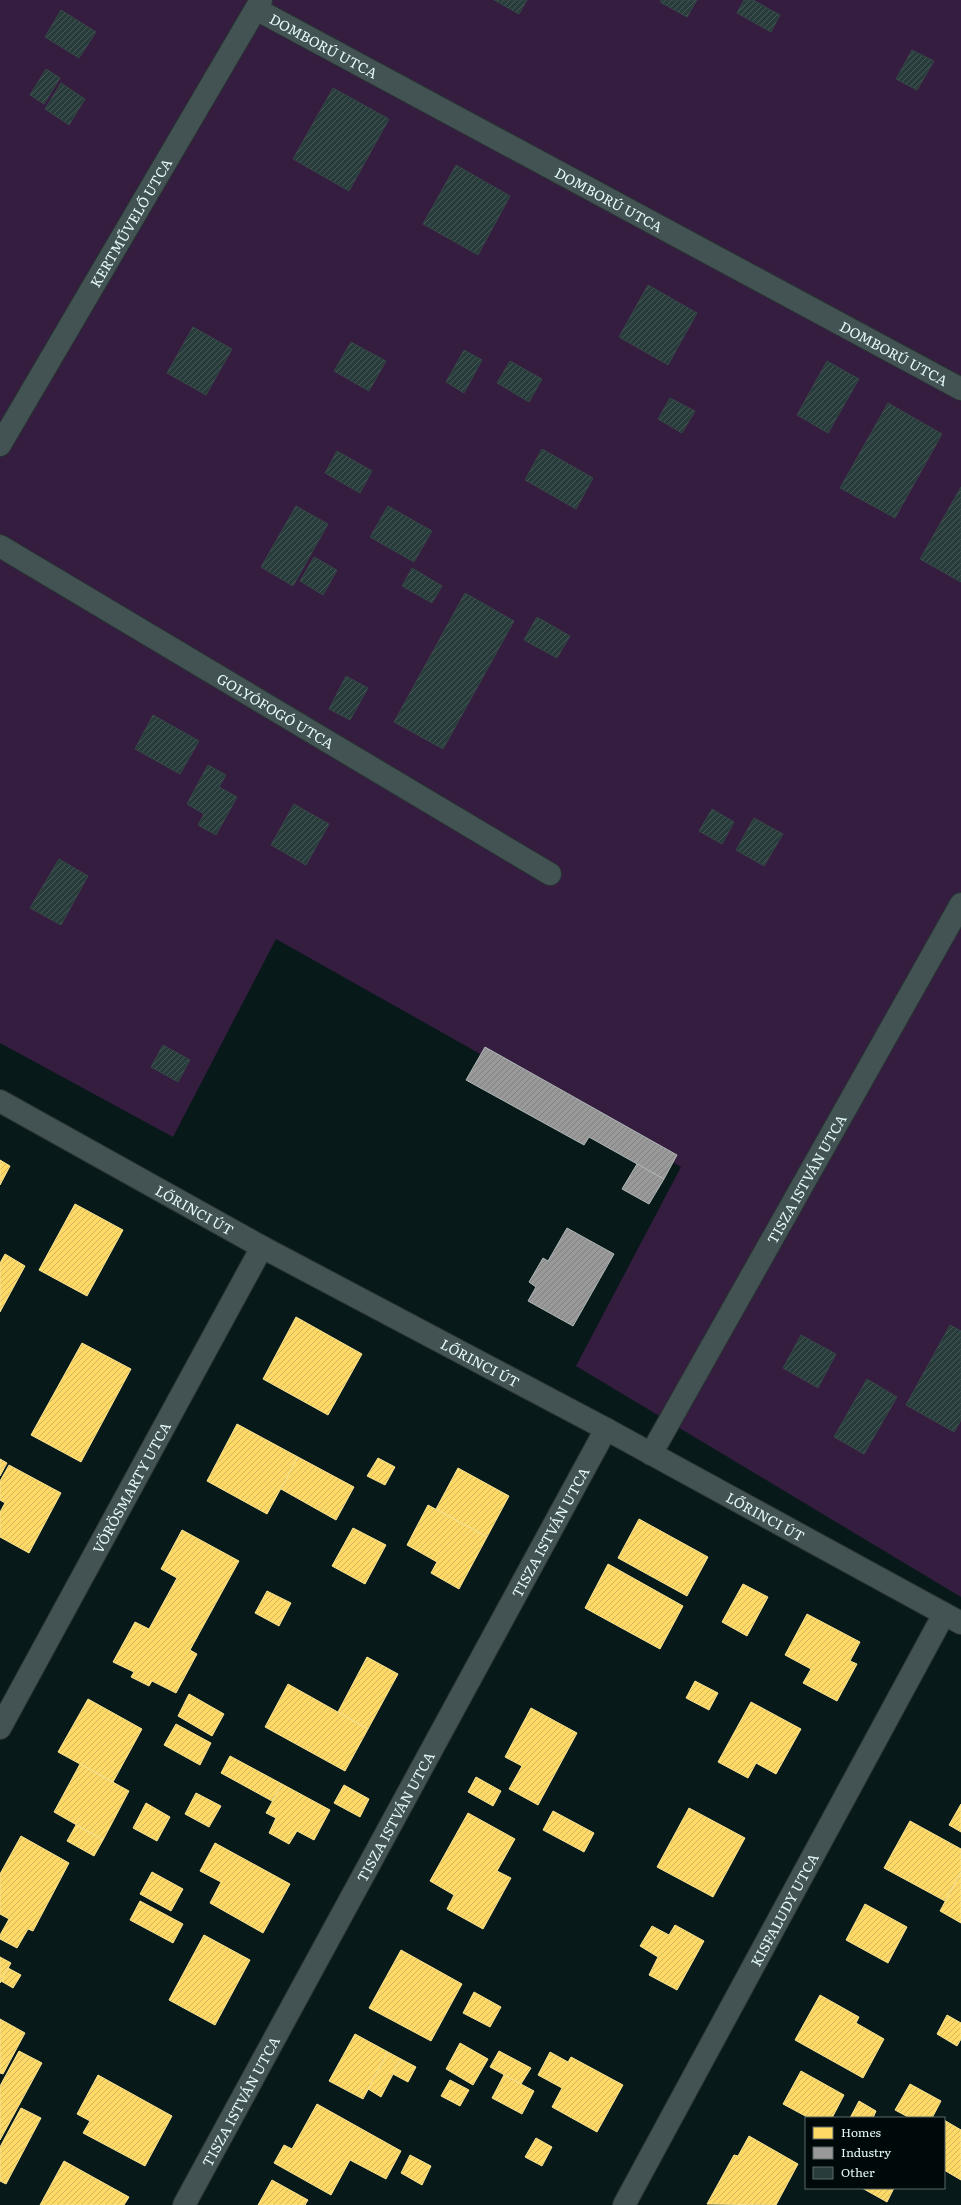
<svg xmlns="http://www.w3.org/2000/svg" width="961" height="2205" font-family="Literata,serif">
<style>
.garden{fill:#341d3f}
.homes{fill:url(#homes-hatch);stroke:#f7e392}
.industry{fill:url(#industry-hatch);stroke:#afb6b6}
.building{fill:url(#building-hatch);stroke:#364646}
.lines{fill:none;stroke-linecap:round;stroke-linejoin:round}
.street-casing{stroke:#293534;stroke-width:24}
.secondary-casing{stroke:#293534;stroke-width:24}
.street{stroke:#435252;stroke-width:22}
.secondary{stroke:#435252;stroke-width:22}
.labels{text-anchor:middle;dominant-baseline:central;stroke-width:4;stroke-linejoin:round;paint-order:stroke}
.street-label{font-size:14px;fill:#e3faf9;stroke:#000909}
</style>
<defs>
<pattern id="homes-hatch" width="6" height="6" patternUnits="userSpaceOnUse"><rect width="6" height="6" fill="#ffd966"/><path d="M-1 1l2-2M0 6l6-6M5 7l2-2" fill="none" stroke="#d0b65f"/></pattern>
<pattern id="industry-hatch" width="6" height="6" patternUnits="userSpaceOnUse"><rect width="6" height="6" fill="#999"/><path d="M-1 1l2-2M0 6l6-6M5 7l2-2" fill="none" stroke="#808282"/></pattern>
<pattern id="building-hatch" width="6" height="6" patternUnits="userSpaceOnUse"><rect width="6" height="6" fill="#293c3c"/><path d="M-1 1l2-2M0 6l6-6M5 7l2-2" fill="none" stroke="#485959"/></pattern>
</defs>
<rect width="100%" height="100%" fill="#081919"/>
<polygon class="garden" points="0,0 961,0 961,1597 576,1366 681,1167 276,939 173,1137 0,1043"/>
<g class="homes">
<polygon points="0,1160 10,1166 0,1185"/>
<polygon points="75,1204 123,1230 87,1296 39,1270"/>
<polygon points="5,1254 25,1266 0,1312 0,1263"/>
<polygon points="296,1317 362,1354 328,1415 263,1379"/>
<polygon points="82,1343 131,1369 81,1462 31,1435"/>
<polygon points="237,1424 298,1457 267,1514 207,1481"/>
<polygon points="298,1457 354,1487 336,1520 281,1489"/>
<polygon points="378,1458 395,1467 385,1485 367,1476"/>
<polygon points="0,1459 7,1463 0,1476"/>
<polygon points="9,1465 61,1493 29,1553 0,1537 0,1512 5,1503 0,1500 0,1481"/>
<polygon points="458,1468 509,1496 487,1537 436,1509"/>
<polygon points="428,1505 487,1537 459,1589 431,1573 437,1562 407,1545"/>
<polygon points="639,1519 708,1557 687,1596 618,1558"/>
<polygon points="353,1528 386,1545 365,1584 332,1566"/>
<polygon points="182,1530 239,1561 190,1650 197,1654 176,1693 152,1681 149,1686 131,1677 134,1672 113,1662 135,1622 149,1629 177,1578 161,1569"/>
<polygon points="608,1564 683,1606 660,1649 585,1608"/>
<polygon points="743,1584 768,1597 747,1636 722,1622"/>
<polygon points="267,1591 291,1603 279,1626 255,1613"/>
<polygon points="807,1614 860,1642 850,1661 857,1664 837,1701 803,1683 811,1669 785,1655"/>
<polygon points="367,1657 398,1674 368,1729 338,1712"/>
<polygon points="695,1681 718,1693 709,1710 686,1698"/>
<polygon points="288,1684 368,1729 345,1771 265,1727"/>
<polygon points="189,1694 224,1714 212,1736 178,1716"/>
<polygon points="88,1699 142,1729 113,1782 58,1752"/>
<polygon points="751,1702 801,1729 776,1774 756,1763 748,1778 718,1762"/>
<polygon points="531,1708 577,1733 538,1805 509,1789 522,1766 505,1757"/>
<polygon points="176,1724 211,1743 200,1765 164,1745"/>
<polygon points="230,1756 282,1784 272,1801 221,1773"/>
<polygon points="80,1764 129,1791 103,1840 54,1812"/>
<polygon points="476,1777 501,1791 493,1806 468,1792"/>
<polygon points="282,1784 330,1810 314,1840 297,1831 289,1844 269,1833 276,1818 266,1813"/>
<polygon points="344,1785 369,1799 360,1817 334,1803"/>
<polygon points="196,1793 221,1806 209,1827 185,1814"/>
<polygon points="146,1803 170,1817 157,1841 133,1828"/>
<polygon points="961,1804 961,1832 949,1825"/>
<polygon points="689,1808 745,1838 713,1897 657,1867"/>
<polygon points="553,1811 594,1833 584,1852 543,1830"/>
<polygon points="468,1813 515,1839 497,1871 511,1878 483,1929 447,1909 454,1895 430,1881"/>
<polygon points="910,1821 961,1849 961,1872 945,1901 884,1868"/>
<polygon points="76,1825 103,1840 94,1856 67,1841"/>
<polygon points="21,1836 69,1863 33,1931 28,1929 17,1948 0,1939 0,1935 9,1919 0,1914 0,1874"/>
<polygon points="215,1843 290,1884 263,1933 210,1903 221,1882 200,1871"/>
<polygon points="152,1872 183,1889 171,1911 140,1894"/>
<polygon points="961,1872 961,1923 940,1911"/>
<polygon points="140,1901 183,1924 173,1943 130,1920"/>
<polygon points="865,1904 907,1927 888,1963 846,1940"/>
<polygon points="675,1925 704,1941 677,1990 649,1975 658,1957 640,1946 652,1926 669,1935"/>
<polygon points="204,1935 250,1960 215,2025 169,2000"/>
<polygon points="401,1950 462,1984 431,2041 369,2008"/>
<polygon points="0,1957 11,1963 0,1983"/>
<polygon points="8,1968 21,1975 13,1988 1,1981"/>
<polygon points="474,1992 501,2007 490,2027 463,2013"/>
<polygon points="820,1995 859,2017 856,2023 884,2039 863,2078 795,2040"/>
<polygon points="947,2015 961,2023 961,2039 957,2046 937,2034"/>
<polygon points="0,2019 25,2033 3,2074 0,2073"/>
<polygon points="355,2034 388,2052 363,2099 329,2081"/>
<polygon points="460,2043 488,2059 473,2085 446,2069"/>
<polygon points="19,2051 42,2063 0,2140 0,2086"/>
<polygon points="499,2051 531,2068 521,2084 490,2067"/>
<polygon points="388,2052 401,2059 381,2097 368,2089"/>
<polygon points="550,2052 568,2062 571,2057 623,2085 597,2132 552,2107 562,2088 538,2075"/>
<polygon points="401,2059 416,2067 408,2082 393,2074"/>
<polygon points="801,2071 844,2095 832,2118 809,2118 783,2104"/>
<polygon points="98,2075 172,2116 145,2166 83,2133 90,2121 77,2114"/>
<polygon points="504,2075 534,2091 522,2114 492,2098"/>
<polygon points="450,2080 469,2090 460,2106 441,2096"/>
<polygon points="910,2084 941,2101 932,2118 910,2118 895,2110"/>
<polygon points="859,2101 876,2111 873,2118 850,2118"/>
<polygon points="317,2104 401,2151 386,2179 350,2160 331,2195 274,2163 284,2145 292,2149"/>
<polygon points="21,2108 41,2118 6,2184 0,2181 0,2147"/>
<polygon points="944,2120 961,2130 961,2180 944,2170"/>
<polygon points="749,2136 798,2164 776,2205 707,2204 734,2155 738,2156"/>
<polygon points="536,2138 552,2147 542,2166 525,2157"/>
<polygon points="410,2155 431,2166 422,2185 401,2173"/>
<polygon points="64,2161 129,2197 124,2205 40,2205"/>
<polygon points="272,2180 308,2200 305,2205 258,2205"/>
<polygon points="862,2188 894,2188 887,2202"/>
</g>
<g class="industry">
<polygon points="485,1047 677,1155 664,1179 589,1137 584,1145 466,1080"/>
<polygon points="637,1164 664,1179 649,1204 622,1189"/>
<polygon points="567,1228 614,1254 573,1326 528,1301 536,1287 529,1282 543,1258 548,1261"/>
</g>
<g class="building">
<polygon points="494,0 527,0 519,14"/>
<polygon points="661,0 697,0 687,17 660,2"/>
<polygon points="744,0 753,0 780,15 771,32 737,13"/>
<polygon points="61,10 96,32 79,58 45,37"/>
<polygon points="912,50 934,61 917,90 896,79"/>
<polygon points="46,69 60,78 44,104 30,95"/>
<polygon points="61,83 85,99 69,125 45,109"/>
<polygon points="333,88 389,119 349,191 293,159"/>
<polygon points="456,165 510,196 478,255 423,224"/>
<polygon points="648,285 697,313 668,365 619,337"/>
<polygon points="193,327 232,349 206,395 167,373"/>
<polygon points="351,342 386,361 369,391 334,371"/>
<polygon points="464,350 482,360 464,393 446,382"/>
<polygon points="510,361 542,379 529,402 497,383"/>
<polygon points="827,361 859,379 828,433 797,415"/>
<polygon points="670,398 695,411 682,433 658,419"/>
<polygon points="888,403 942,434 895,518 840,488"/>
<polygon points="542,449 593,478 576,509 525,480"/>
<polygon points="337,451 372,471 360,493 325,473"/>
<polygon points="961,487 961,582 920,559"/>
<polygon points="296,506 328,524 293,586 261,567"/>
<polygon points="388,506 432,531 414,562 370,537"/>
<polygon points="314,557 337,570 323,595 300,581"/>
<polygon points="412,568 442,586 432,603 402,586"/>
<polygon points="465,593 514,621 443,749 394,722"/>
<polygon points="537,617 570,636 557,658 524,640"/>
<polygon points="346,676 368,688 350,720 329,709"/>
<polygon points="153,715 199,741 180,774 135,749"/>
<polygon points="208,765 226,775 219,787 237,797 216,835 198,825 204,814 187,804"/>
<polygon points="294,804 329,824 306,865 271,845"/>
<polygon points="712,809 734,822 722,844 699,831"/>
<polygon points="754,818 783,834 764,866 736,850"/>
<polygon points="59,859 88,876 61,925 30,908"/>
<polygon points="163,1045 190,1060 178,1082 151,1067"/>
<polygon points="950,1325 961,1331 961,1420 954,1432 906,1405"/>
<polygon points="801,1335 836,1354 818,1388 783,1368"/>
<polygon points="867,1379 897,1397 864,1454 834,1437"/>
</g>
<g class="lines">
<defs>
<g id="street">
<path id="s1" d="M256 9 961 389"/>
<path id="s2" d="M0 445 261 0"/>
<path id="s3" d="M0 546 550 874"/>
<path id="s4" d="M651 1454 961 904"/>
<path id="s5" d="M0 1728 262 1247"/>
<path id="s6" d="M184 2205 606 1429"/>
<path id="s7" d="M624 2205 944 1614"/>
</g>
<g id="secondary">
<path id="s8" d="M0 1101 262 1247 606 1429 961 1623"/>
</g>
</defs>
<use href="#street" class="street-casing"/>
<use href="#secondary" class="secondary-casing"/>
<use href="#street" class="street"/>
<use href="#secondary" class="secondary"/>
</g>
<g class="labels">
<g class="street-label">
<text stroke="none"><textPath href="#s1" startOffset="77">DOMBORÚ UTCA</textPath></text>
<text stroke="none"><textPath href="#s1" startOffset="401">DOMBORÚ UTCA</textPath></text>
<text stroke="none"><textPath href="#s2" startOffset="258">KERTMŰVELŐ UTCA</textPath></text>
<text stroke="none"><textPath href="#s1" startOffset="725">DOMBORÚ UTCA</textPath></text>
<text stroke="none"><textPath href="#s3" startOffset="321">GOLYÓFOGÓ UTCA</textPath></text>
<text stroke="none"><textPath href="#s4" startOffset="316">TISZA ISTVÁN UTCA</textPath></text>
<text stroke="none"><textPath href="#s8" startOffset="223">LŐRINCI ÚT</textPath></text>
<text stroke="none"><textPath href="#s8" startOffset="547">LŐRINCI ÚT</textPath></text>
<text stroke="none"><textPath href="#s5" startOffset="274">VÖRÖSMARTY UTCA</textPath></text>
<text stroke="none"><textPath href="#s8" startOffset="871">LŐRINCI ÚT</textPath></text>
<text stroke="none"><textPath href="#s6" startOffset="766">TISZA ISTVÁN UTCA</textPath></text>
<text stroke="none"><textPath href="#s6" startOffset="442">TISZA ISTVÁN UTCA</textPath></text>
<text stroke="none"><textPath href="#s7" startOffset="336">KISFALUDY UTCA</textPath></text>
<text stroke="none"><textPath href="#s6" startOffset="118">TISZA ISTVÁN UTCA</textPath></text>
</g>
</g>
<rect x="805" y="2117" width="140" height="72" fill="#000909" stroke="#5b6969"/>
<rect x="813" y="2127" width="20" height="12" fill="#ffd966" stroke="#5b6969"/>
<text x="841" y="2137" font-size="12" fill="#e3faf9">Homes</text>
<rect x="813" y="2147" width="20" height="12" fill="#999999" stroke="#5b6969"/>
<text x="841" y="2157" font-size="12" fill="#e3faf9">Industry</text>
<rect x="813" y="2167" width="20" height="12" fill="#293c3c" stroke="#5b6969"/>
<text x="841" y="2177" font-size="12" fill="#e3faf9">Other</text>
</svg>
